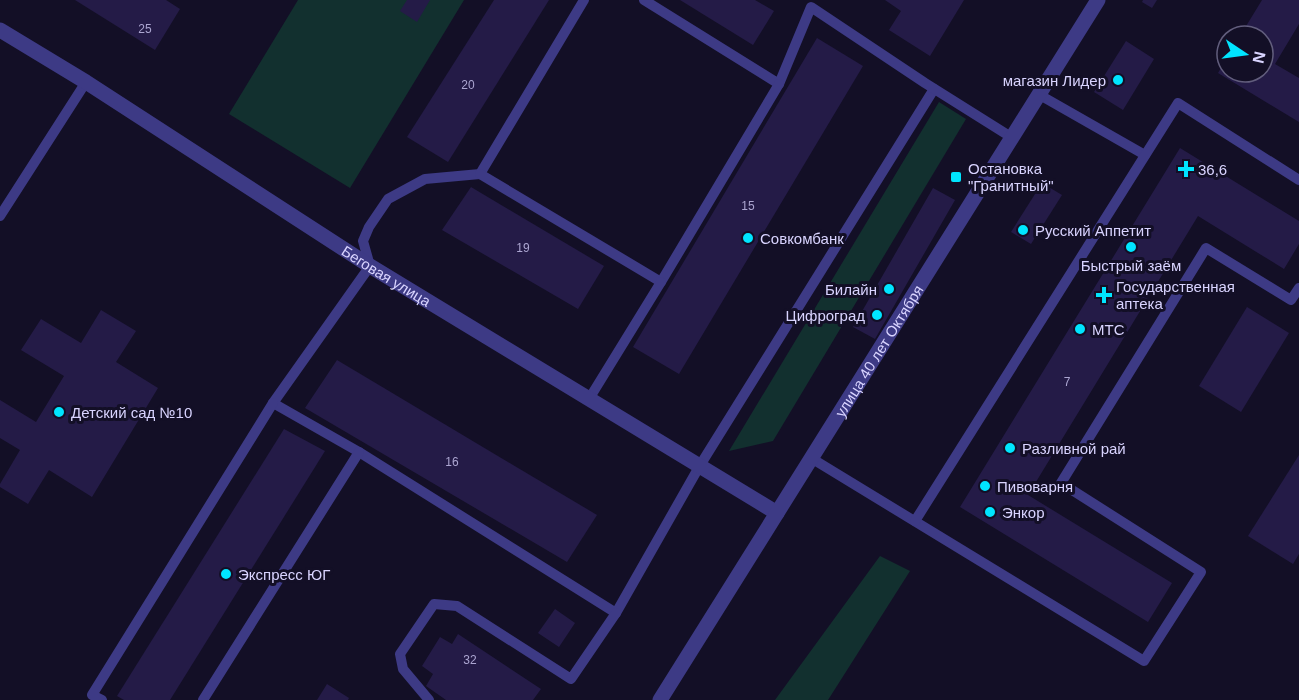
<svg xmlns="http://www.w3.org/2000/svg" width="1299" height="700" font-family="Helvetica,sans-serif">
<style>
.green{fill:#12302f}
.building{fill:#241b47}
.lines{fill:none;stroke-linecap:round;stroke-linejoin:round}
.service{stroke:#3d3a85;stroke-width:10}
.minor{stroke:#3d3a85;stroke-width:15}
.tertiary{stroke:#3d3a85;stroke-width:15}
.poi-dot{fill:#00e5ff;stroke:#130f26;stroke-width:2}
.labels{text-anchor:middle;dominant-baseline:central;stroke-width:6;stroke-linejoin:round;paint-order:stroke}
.number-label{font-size:12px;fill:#aca6d1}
.poi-label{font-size:15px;fill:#d9d4ff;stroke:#130f26;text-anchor:start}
.street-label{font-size:15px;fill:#d9d4ff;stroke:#130f26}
</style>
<rect width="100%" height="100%" fill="#130f26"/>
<g class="green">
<polygon points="298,0 464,0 350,188 229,114"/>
<polygon points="939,102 966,119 773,441 729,451"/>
<polygon points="880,556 910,571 828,700 775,700"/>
</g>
<g class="building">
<polygon points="75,0 166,0 180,9 155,50"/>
<polygon points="407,0 430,0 417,22 400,11"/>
<polygon points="494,0 549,0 448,162 407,137"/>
<polygon points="680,0 755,0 774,11 753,45"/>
<polygon points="885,0 964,0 930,56 889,30 901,11"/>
<polygon points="1143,0 1157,0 1152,8 1142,2"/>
<polygon points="1262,0 1299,0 1299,24 1275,64 1299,78 1299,122 1218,73 1227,58 1227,72 1263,72 1263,36 1240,36"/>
<polygon points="817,38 863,66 679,374 633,347"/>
<polygon points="1126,41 1154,59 1123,110 1094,92"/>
<polygon points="1180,148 1299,221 1299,244 1284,269 1198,216 1028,495 1172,583 1148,622 960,507"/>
<polygon points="1042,183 1062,195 1031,244 1011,232"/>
<polygon points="471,187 604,266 578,309 442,230"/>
<polygon points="933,188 955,200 875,339 853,327"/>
<polygon points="1247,307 1289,333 1241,412 1199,386"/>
<polygon points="101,310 136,331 116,362 158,388 92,497 49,470 28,504 0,487 0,484 20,450 0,438 0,400 36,422 64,376 21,350 41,319 81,343"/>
<polygon points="337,360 597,515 567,562 305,408"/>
<polygon points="284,429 325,451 170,700 124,700 117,696"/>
<polygon points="1299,455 1299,554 1293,564 1248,536"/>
<polygon points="555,609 575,623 559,647 538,633"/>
<polygon points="458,634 541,689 533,700 446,700 426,686 433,674 422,666 440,637 452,644"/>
<polygon points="327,684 349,698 348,700 317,700"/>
</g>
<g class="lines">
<g class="service">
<polyline points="584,0 480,174 425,179 388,199 369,227 363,241 370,266 273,403 359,452 616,613 699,467 934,89"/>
<polyline points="644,0 779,84 811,7 925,83 1011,137"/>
<polyline points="1038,94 1145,155"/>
<polyline points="480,174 661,282 779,84"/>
<polyline points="0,216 86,82"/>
<polyline points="589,399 661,282"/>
<polyline points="811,458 1144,661 1201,572 1061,483 1206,248 1291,300 1299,288"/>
<polyline points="915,521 1178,103 1299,180"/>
<polyline points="102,700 92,695 273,403"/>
<polyline points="203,700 359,452"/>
<polyline points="429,700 403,669 400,654 434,604 457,606 571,679 616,613"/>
</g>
<path class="minor" id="s1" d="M0 30 86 82 370 266 777 513"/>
<path class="tertiary" id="s2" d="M660 700 1098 0"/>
</g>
<g class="poi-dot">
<circle cx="1118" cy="80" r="6"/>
<path d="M1183 160h6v6h6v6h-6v6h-6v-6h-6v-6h6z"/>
<rect x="950" y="171" width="12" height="12" rx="3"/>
<circle cx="1023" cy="230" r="6"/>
<circle cx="748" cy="238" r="6"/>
<circle cx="1131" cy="247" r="6"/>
<circle cx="889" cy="289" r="6"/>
<path d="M1101 286h6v6h6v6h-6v6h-6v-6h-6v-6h6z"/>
<circle cx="877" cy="315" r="6"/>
<circle cx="1080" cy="329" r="6"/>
<circle cx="59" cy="412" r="6"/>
<circle cx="1010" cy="448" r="6"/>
<circle cx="985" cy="486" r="6"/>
<circle cx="990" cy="512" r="6"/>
<circle cx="226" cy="574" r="6"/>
</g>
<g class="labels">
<g class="number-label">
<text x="145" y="29">25</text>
<text x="468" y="85">20</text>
<text x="748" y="206">15</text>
<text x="523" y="248">19</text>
<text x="1067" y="382">7</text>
<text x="452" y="462">16</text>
<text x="470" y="660">32</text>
</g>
<g class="poi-label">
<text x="1106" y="80" text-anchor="end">магазин Лидер</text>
<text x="968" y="168">Остановка<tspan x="968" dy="17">"Гранитный"</tspan></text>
<text x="1198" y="169">36,6</text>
<text x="1035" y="230">Русский Аппетит</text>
<text x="760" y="238">Совкомбанк</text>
<text x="1131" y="265" text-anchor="middle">Быстрый заём</text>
<text x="1116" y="286">Государственная<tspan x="1116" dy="17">аптека</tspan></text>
<text x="877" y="289" text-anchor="end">Билайн</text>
<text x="865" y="315" text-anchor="end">Цифроград</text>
<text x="1092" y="329">МТС</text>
<text x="71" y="412">Детский сад №10</text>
<text x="1022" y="448">Разливной рай</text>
<text x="997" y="486">Пивоварня</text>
<text x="1002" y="512">Энкор</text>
<text x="238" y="574">Экспресс ЮГ</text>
</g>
<g class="street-label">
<text stroke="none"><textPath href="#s1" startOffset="458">Беговая улица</textPath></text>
<text stroke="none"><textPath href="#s2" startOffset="412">улица 40 лет Октября</textPath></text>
</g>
</g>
<g transform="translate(1245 54) rotate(103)"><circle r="28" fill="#130f26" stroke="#625e7d" stroke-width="1.5"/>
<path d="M0-4.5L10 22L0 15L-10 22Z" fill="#00e5ff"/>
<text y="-9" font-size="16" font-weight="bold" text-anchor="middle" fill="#d9d4ff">N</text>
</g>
</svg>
